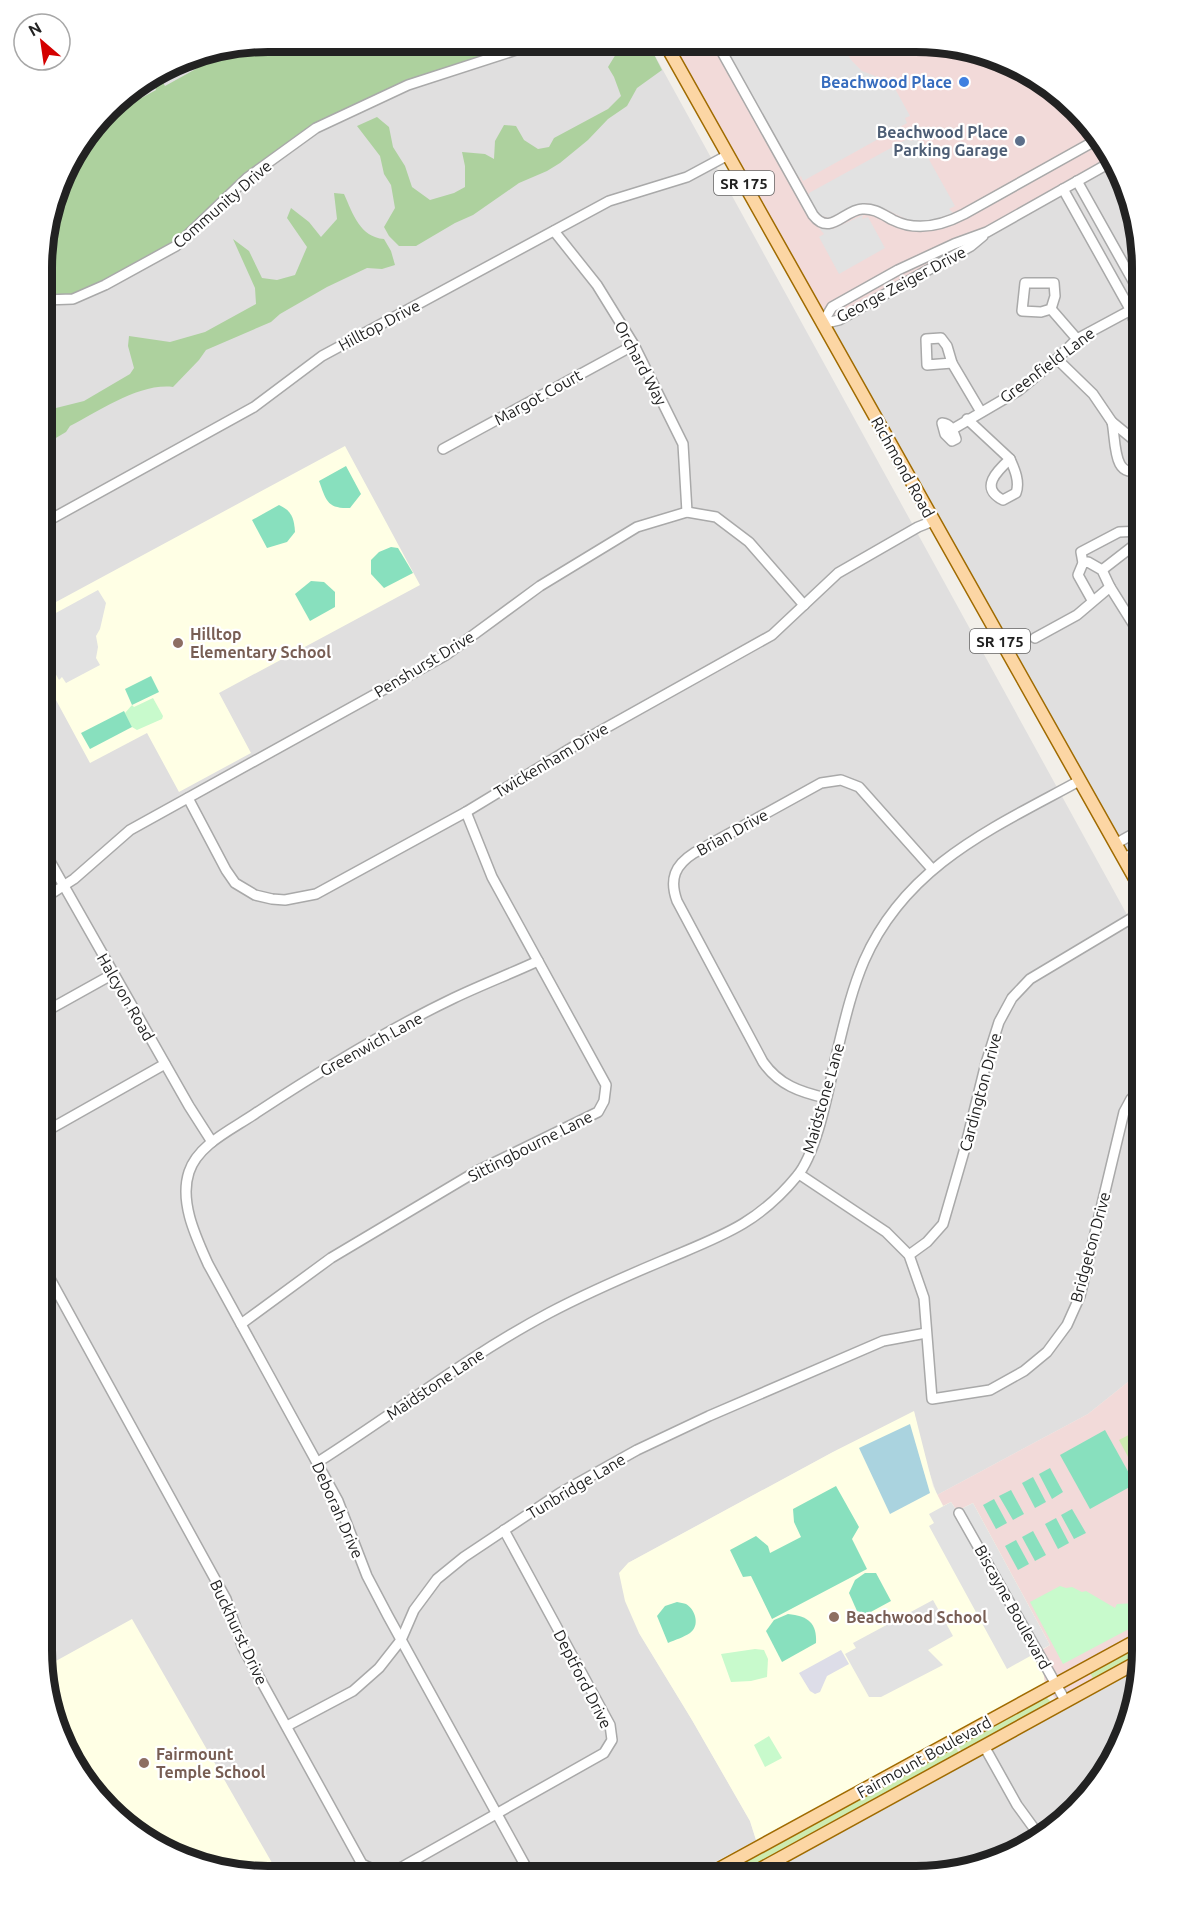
<svg xmlns="http://www.w3.org/2000/svg" width="1184" height="1919" font-family="Ubuntu,sans-serif">
<style>
.residential{fill:#e0dfdf}
.commercial{fill:#f2dad9}
.education{fill:#ffffe5}
.grass{fill:#cdebb0}
.forest{fill:#add19e}
.park{fill:#c8facc}
.pitch{fill:#88e0be}
.parking{fill:#e2e2e2}
.plaza{fill:#dddde8}
.water{fill:#aad3df}
.lines{fill:none;stroke-linecap:round;stroke-linejoin:round}
.minor-casing{stroke:#a9a9a9;stroke-width:12}
.major-casing{stroke:#a06b00;stroke-width:15}
.minor{stroke:#fff;stroke-width:9}
.major{stroke:#fcd6a4;stroke-width:12}
.shop-dot{fill:#3f7fe0;stroke:#fff;stroke-width:2}
.service-dot{fill:#5c6f8a;stroke:#fff;stroke-width:2}
.education-dot{fill:#8d6e63;stroke:#fff;stroke-width:2}
.labels{text-anchor:middle;dominant-baseline:central;stroke-width:4.5;stroke-linejoin:round;paint-order:stroke}
.shield{fill:#fff;stroke:#646464;stroke-width:1.5}
.shield-label{font-size:15px;font-weight:bold;fill:#222}
.shop-label{font-size:16px;font-weight:bold;fill:#366cbe;stroke:#fff;text-anchor:end}
.service-label{font-size:16px;font-weight:bold;fill:#4e5e75;stroke:#fff;text-anchor:end}
.street-label{font-size:16px;fill:#222;stroke:#fff}
.education-label{font-size:16px;font-weight:bold;fill:#785e54;stroke:#fff;text-anchor:start}
.rim{fill:none;stroke:#222;stroke-width:8}
</style>
<rect width="100%" height="100%" fill="#f2efe9"/>
<g class="residential">
<polygon points="268,42 648,43 1142,942 1142,1367 1138,1374 1088,1414 937,1495 923,1453 914,1412 833,1452 628,1563 639,1633 692,1720 750,1821 756,1840 689,1876 239,1875 182,1860 131,1830 89,1788 59,1737 42,1651 44,239 66,168 119,98 182,59"/>
<polygon points="1113,161 1125,182 1142,268 1142,892 822,324"/>
<polygon points="1141,1666 1125,1737 1095,1788 1053,1830 1002,1860 916,1877 746,1877"/>
</g>
<g class="commercial">
<polygon points="665,43 946,44 1003,59 1054,89 1095,131 1113,161 839,320 822,324"/>
<polygon points="1142,1367 1141,1666 1062,1711 937,1495 1088,1414 1138,1374"/>
</g>
<g class="education">
<polygon points="345,446 420,585 219,693 251,753 179,792 147,733 90,763 43,676 43,609"/>
<polygon points="914,1411 933,1486 943,1506 951,1502 957,1511 973,1503 1050,1645 1034,1655 1043,1668 1045,1685 756,1840 750,1821 692,1720 639,1633 625,1601 619,1573 628,1563 833,1452"/>
<polygon points="132,1619 279,1875 239,1875 182,1860 131,1830 89,1788 59,1737 45,1667"/>
</g>
<g class="grass">
<polygon points="1142,1428 1142,1483 1119,1440"/>
<polygon points="1141,1642 1141,1656 1095,1682 1089,1671"/>
<polygon points="1045,1696 1050,1701 1049,1704 963,1754 957,1743"/>
<polygon points="954,1744 960,1755 738,1876 713,1876"/>
</g>
<g class="forest">
<polygon points="268,42 529,43 408,85 316,128 247,178 176,246 73,299 44,300 44,239 65,168 103,119 156,90 152,78 158,74 165,86 232,49"/>
<polygon points="627,43 648,43 662,70 637,88 627,106 608,119 588,140 560,163 547,171 519,183 473,215 455,223 416,246 399,246 389,236 384,227 395,208 391,185 384,174 380,156 357,126 377,117 389,127 393,147 405,166 412,187 430,200 454,193 465,187 465,166 462,152 485,154 494,159 495,141 504,125 516,126 524,140 538,149 549,147 554,138 608,109 621,96 614,77 608,67 616,54"/>
<path d="M334 193 344 194C353 214 360 237 384 239L391 251 395 265 382 269 367 268 327 287 280 314 271 322 206 350 199 360 173 387C139 383 100 411 70 426L66 432 44 445V413L48 410 84 401 130 374 134 368 128 346 129 336 170 342 205 332 256 304 255 288 233 239 249 251 262 278 277 280 295 275 307 247 287 218 291 208 309 222 321 237 337 219Z"/>
</g>
<g class="park">
<polygon points="153,698 163,716 162,719 137,730 132,727 125,713 132,705 134,707"/>
<polygon points="1060,1586 1066,1588 1072,1587 1082,1592 1086,1591 1115,1608 1117,1604 1138,1603 1142,1622 1063,1664 1030,1602"/>
<polygon points="755,1649 764,1650 768,1659 767,1677 751,1681 731,1682 721,1654"/>
<polygon points="769,1736 782,1758 765,1767 754,1745"/>
</g>
<g class="pitch">
<path d="M346 466 361 494 350 508C327 509 326 500 319 481Z"/>
<path d="M279 505C292 511 294 518 295 532L287 542 267 548 252 520Z"/>
<polygon points="391,547 398,548 413,573 384,588 371,574 371,560 379,552"/>
<polygon points="311,581 324,582 335,592 335,607 310,621 295,594"/>
<polygon points="151,676 159,692 132,705 125,689"/>
<polygon points="124,711 132,727 90,749 81,733"/>
<polygon points="1105,1430 1135,1484 1090,1509 1060,1455"/>
<polygon points="1050,1468 1063,1492 1052,1499 1039,1474"/>
<polygon points="1033,1477 1046,1502 1035,1508 1022,1483"/>
<polygon points="836,1486 859,1527 852,1539 867,1569 772,1619 751,1576 743,1577 730,1550 756,1536 768,1546 770,1553 801,1537 794,1522 793,1509"/>
<polygon points="1011,1490 1024,1514 1013,1520 999,1496"/>
<polygon points="994,1499 1007,1523 996,1529 983,1505"/>
<polygon points="1072,1509 1086,1533 1074,1539 1061,1515"/>
<polygon points="1056,1518 1069,1543 1058,1549 1045,1524"/>
<polygon points="1033,1531 1046,1555 1035,1561 1022,1537"/>
<polygon points="1016,1540 1029,1564 1018,1570 1005,1546"/>
<polygon points="865,1573 876,1573 891,1601 867,1614 857,1611 849,1593 855,1580"/>
<path d="M677 1602C680 1603 684 1603 686 1604 696 1610 700 1626 690 1633 684 1637 675 1640 668 1643L657 1616 665 1606Z"/>
<path d="M788 1614C808 1616 817 1623 816 1643L782 1662 766 1631 774 1620Z"/>
</g>
<g class="parking">
<polygon points="742,43 840,44 852,61 862,71 888,81 893,85 910,116 905,118 907,123 803,181 801,176 799,178 730,56 732,55 730,50"/>
<polygon points="909,138 911,141 917,138 955,206 949,209 953,213 932,221 917,221 906,219 883,208 866,203 855,205 829,218 819,215 808,196 809,193"/>
<polygon points="863,215 862,219 868,217 885,248 839,274 819,237 824,234 819,228 833,229"/>
<polygon points="98,590 106,603 100,629 96,636 98,647 96,658 100,665 66,683 62,677 59,680 43,651 43,620"/>
<polygon points="951,1502 957,1511 973,1503 1050,1645 1007,1669 929,1526 934,1523 929,1514"/>
<polygon points="933,1600 953,1636 928,1650 943,1665 881,1697 869,1697 845,1654 856,1648 853,1643"/>
</g>
<polygon class="plaza" points="841,1650 849,1664 827,1676 820,1692 815,1694 810,1691 799,1673"/>
<polygon class="water" points="910,1424 930,1493 890,1514 859,1448"/>
<g class="lines">
<defs>
<g id="minor">
<path d="M717 43 813 215C830 237 844 210 862 209 874 208 882 214 893 220 917 232 941 226 964 214L1100 138"/>
<polyline points="1077,181 1142,297"/>
<polyline points="1063,189 1130,309 1142,344"/>
<polyline points="554,231 597,285 634,345 683,444 687,512"/>
<polygon points="1025,283 1054,283 1055,296 1051,309 1041,312 1022,311"/>
<polyline points="44,300 73,299 105,285 176,246 247,178 316,128 408,85 516,50 529,43"/>
<polyline points="1051,309 1077,339"/>
<polyline points="822,324 832,307 898,270 954,244 987,232 1113,161"/>
<polyline points="822,324 839,320 971,246 983,236"/>
<polygon points="941,338 947,346 952,363 927,365 926,339"/>
<polyline points="1057,359 1093,394 1112,422"/>
<polyline points="952,363 981,412"/>
<polyline points="967,419 1010,459"/>
<path d="M942 423C951 424 953 431 956 439L952 441 945 434Z"/>
<polyline points="953,429 1018,391 1057,359 1077,339 1142,304"/>
<polyline points="443,449 634,345"/>
<path d="M1010 459C1015 470 1020 482 1016 493L1003 500C979 488 997 471 1010 459Z"/>
<path d="M1142 467C1112 485 1116 438 1112 422L1134 440 1142 451"/>
<polyline points="44,523 254,407 322,356 609,201 687,177 728,155"/>
<polyline points="1083,563 1088,562 1102,570 1110,587 1142,638"/>
<polyline points="1102,570 1142,539"/>
<polyline points="1092,600 1078,575 1083,563 1081,552 1119,532 1142,531"/>
<polyline points="1035,638 1077,615 1110,587"/>
<polyline points="188,798 226,870 235,883 255,895 272,899 285,900 316,894 466,812 586,739 772,635 838,573 918,527 933,521"/>
<polyline points="1117,843 1142,829"/>
<polyline points="43,849 189,1106 212,1142"/>
<polyline points="1124,858 1142,849"/>
<polyline points="43,899 74,879 130,830 446,655 540,586 637,527 687,512 716,517 749,542 804,605"/>
<polyline points="43,1013 113,974"/>
<path d="M826 1098C800 1092 779 1085 763 1062L677 901C669 879 675 865 694 853L821 783 841 780 859 787 932 869"/>
<polyline points="43,1133 165,1064"/>
<polyline points="799,1174 886,1232 909,1255 924,1298 932,1399 990,1390 1024,1371 1047,1352 1067,1325 1080,1296 1124,1112 1131,1099 1142,1087"/>
<polyline points="909,1255 927,1242 943,1224 965,1148 986,1063 999,1022 1012,998 1030,979 1142,912"/>
<polyline points="43,1266 226,1599 243,1648 362,1864 377,1871 395,1871 604,1753 612,1740 610,1725 504,1530"/>
<polyline points="241,1324 331,1258 477,1171 598,1112 604,1101 606,1085 492,877 466,812"/>
<path d="M318 1462C395 1413 468 1356 549 1313 585 1294 624 1277 662 1261 718 1237 756 1226 797 1176 818 1152 830 1081 838 1048 845 1019 852 989 864 961 906 865 993 828 1079 781"/>
<polyline points="959,1513 1066,1702"/>
<polyline points="287,1726 353,1691 379,1668 401,1640 414,1610 437,1579 464,1557 560,1493 637,1450 709,1416 883,1341 926,1333"/>
<polyline points="984,1746 1017,1805 1041,1838"/>
<path d="M531 1876 388 1616 367 1576 338 1501 208 1264C196 1237 179 1202 189 1172 198 1144 233 1129 256 1113 320 1071 385 1031 454 998 481 985 510 974 538 961"/>
</g>
<g id="major">
<polyline points="665,43 1142,891"/>
<polyline points="706,1876 1141,1638"/>
<polyline points="746,1877 1141,1660"/>
</g>
</defs>
<use href="#minor" class="minor-casing"/>
<use href="#major" class="major-casing"/>
<use href="#minor" class="minor"/>
<use href="#major" class="major"/>
</g>
<circle class="shop-dot" cx="964" cy="82" r="6"/>
<circle class="service-dot" cx="1020" cy="141" r="6"/>
<g class="education-dot">
<circle cx="178" cy="643" r="6"/>
<circle cx="834" cy="1617" r="6"/>
<circle cx="144" cy="1763" r="6"/>
</g>
<g class="labels">
<g class="shield">
<rect x="714" y="171" width="60" height="24" rx="4.5"/>
<rect x="970" y="629" width="60" height="24" rx="4.5"/>
</g>
<g class="shield-label">
<text x="744" y="183">SR 175</text>
<text x="1000" y="641">SR 175</text>
</g>
<g class="shop-label">
<text x="952" y="82">Beachwood Place</text>
</g>
<g class="service-label">
<text x="1008" y="132">Beachwood Place<tspan x="1008" dy="18">Parking Garage</tspan></text>
</g>
<g class="street-label">
<text transform="translate(222 204) rotate(-41)">Community Drive</text>
<text transform="translate(901 284) rotate(-28)">George Zeiger Drive</text>
<text transform="translate(379 325) rotate(-28)">Hilltop Drive</text>
<text transform="translate(641 363) rotate(62)">Orchard Way</text>
<text transform="translate(1047 365) rotate(-37)">Greenfield Lane</text>
<text transform="translate(538 397) rotate(-29)">Margot Court</text>
<text transform="translate(903 467) rotate(61)">Richmond Road</text>
<text transform="translate(424 664) rotate(-31)">Penshurst Drive</text>
<text transform="translate(551 760) rotate(-31)">Twickenham Drive</text>
<text transform="translate(732 832) rotate(-29)">Brian Drive</text>
<text transform="translate(126 997) rotate(60)">Halcyon Road</text>
<text transform="translate(371 1044) rotate(-29)">Greenwich Lane</text>
<text transform="translate(980 1092) rotate(-75)">Cardington Drive</text>
<text transform="translate(823 1098) rotate(-74)">Maidstone Lane</text>
<text transform="translate(530 1146) rotate(-27)">Sittingbourne Lane</text>
<text transform="translate(1090 1247) rotate(-75)">Bridgeton Drive</text>
<text transform="translate(435 1384) rotate(-34)">Maidstone Lane</text>
<text transform="translate(576 1486) rotate(-31)">Tunbridge Lane</text>
<text transform="translate(338 1510) rotate(66)">Deborah Drive</text>
<text transform="translate(1013 1607) rotate(61)">Biscayne Boulevard</text>
<text transform="translate(239 1632) rotate(65)">Buckhurst Drive</text>
<text transform="translate(583 1679) rotate(63)">Deptford Drive</text>
<text transform="translate(924 1757) rotate(-29)">Fairmount Boulevard</text>
</g>
<g class="education-label">
<text x="190" y="634">Hilltop<tspan x="190" dy="18">Elementary School</tspan></text>
<text x="846" y="1617">Beachwood School</text>
<text x="156" y="1754">Fairmount<tspan x="156" dy="18">Temple School</tspan></text>
</g>
</g>
<path d="M0 0H1184V1919H0ZM268 52H916A216 216 0 0 1 1132 268V1650A216 216 0 0 1 916 1866H268A216 216 0 0 1 52 1650V268A216 216 0 0 1 268 52Z" fill="#fff" fill-rule="evenodd"/>
<path class="rim" d="M268 52H916A216 216 0 0 1 1132 268V1650A216 216 0 0 1 916 1866H268A216 216 0 0 1 52 1650V268A216 216 0 0 1 268 52Z"/>
<g transform="translate(42 42) rotate(331)"><circle r="28" fill="#ffffff" stroke="#a7a7a7" stroke-width="1.5"/>
<path d="M0-4.5L10 22L0 15L-10 22Z" fill="#d40000"/>
<text y="-9" font-size="16" font-weight="bold" text-anchor="middle" fill="#222222">N</text>
</g>
</svg>
